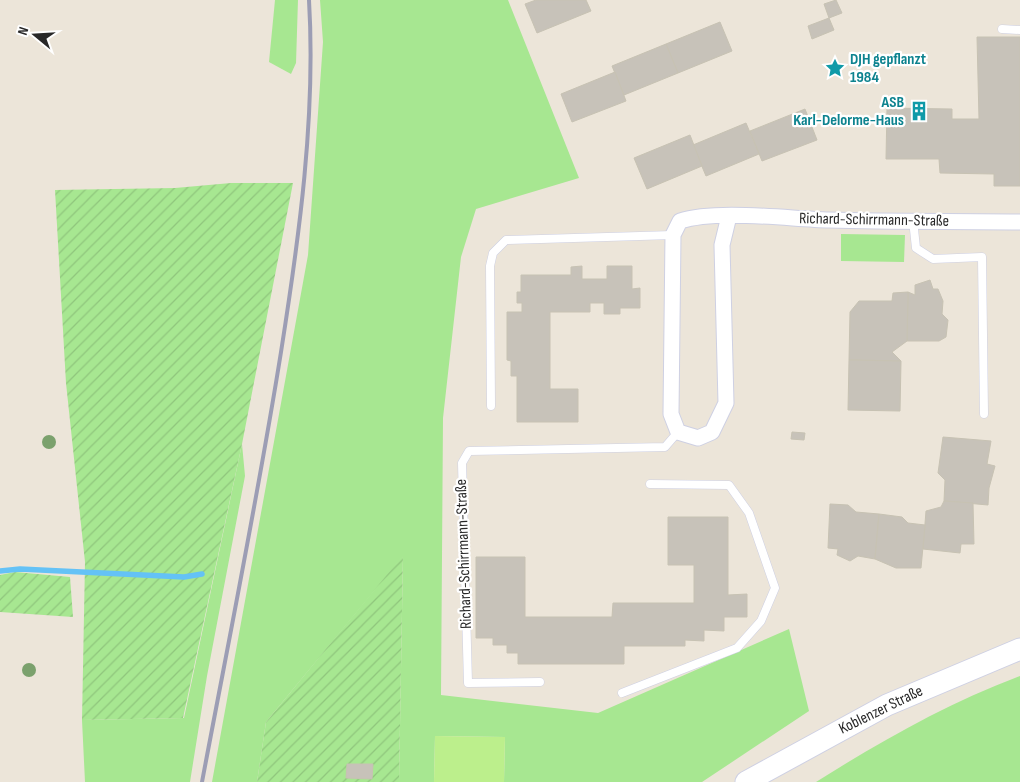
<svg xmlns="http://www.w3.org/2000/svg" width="1020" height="782" font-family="'Sofia Sans Condensed',sans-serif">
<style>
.grass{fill:#a7e791}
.garden{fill:url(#garden-furrows)}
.pitch{fill:#bcef8c}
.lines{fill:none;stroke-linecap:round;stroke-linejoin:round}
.stream{stroke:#64c2f6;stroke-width:5.5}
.building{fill:#c7c2b9;stroke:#c7c2b3}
.lane-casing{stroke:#ced0e3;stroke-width:9}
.street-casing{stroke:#ced0e3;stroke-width:17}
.secondary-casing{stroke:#ced0e3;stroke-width:23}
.lane{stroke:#fff;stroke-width:8}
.street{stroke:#fff;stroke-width:15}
.secondary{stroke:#fff;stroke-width:21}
.rail{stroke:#9c9db4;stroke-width:4}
.tree{fill:#7ba16d}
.labels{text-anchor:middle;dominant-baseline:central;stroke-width:4.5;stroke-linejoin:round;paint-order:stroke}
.culture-label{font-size:16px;font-weight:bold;fill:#0d838f;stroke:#fff;text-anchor:start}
.street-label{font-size:16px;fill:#282828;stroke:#fff}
</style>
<defs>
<pattern id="garden-furrows" width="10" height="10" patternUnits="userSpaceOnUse" patternTransform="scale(1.25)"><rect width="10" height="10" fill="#a7e791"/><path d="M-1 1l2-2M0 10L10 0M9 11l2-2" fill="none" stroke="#90c67d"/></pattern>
</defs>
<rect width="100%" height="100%" fill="#ece5d9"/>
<g class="grass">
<polygon points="275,0 298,0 296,63 291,74 269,62"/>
<polygon points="320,0 508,0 579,178 476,209 461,257 443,418 441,695 598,713 789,629 809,711 702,782 504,782 505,737 435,736 434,782 399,782 403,556 266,722 257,782 212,782 308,255 323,42"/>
<polygon points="841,234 905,235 904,262 841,261"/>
<polygon points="242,444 245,476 207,676 190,782 85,782 82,720 184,718"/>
<path d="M1020 676V782H816C881 741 948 703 1020 676Z"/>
</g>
<g class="garden">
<polygon points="231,183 293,183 242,444 183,718 82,720 85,562 66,383 55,190 175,188"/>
<polygon points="403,555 399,782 257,782 266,722"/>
<polygon points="15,572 70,577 73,617 0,612 0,575"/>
</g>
<polygon class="pitch" points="435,736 505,737 504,782 434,782"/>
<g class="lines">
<polyline class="stream" points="0,571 20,569 184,577 202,574"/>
</g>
<g class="building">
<polygon points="536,0 586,0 591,11 537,33 525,4"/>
<polygon points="836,0 842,13 829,18 824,4"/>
<polygon points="829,18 834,30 812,39 808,26"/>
<polygon points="720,22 732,51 678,73 666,44"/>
<polygon points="977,37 1020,37 1020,186 994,186 994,174 940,173 939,159 886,159 887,108 952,109 952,119 979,119"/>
<polygon points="666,44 678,73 624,95 612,66"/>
<polygon points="615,72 626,101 572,122 561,94"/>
<polygon points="805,109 817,140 762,161 750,131"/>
<polygon points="746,123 759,154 706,176 693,145"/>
<polygon points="690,135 702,166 647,189 634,158"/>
<polygon points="582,266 582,279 607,279 607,266 632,266 632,289 640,288 640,308 620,308 620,314 604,314 604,303 590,303 590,312 550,312 550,389 578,389 578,422 517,422 517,376 511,376 511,361 507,360 507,312 522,312 522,303 517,303 517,292 521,292 521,275 571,275 571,267"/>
<polygon points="930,280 933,289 938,289 943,301 942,314 948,320 946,337 939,341 907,341 908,292 915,295 915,285"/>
<polygon points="908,292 907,341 892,352 901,361 849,360 850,312 859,301 892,301 893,293"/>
<polygon points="849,360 901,361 900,411 848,410"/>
<polygon points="792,432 805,433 804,440 791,439"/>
<polygon points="943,437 991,441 987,464 995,466 989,488 988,505 944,501 945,480 938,473"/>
<polygon points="944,501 973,503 974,544 961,544 960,553 923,549 926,511 941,507"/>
<polygon points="830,504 848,505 856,512 879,514 875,559 858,556 850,561 837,555 838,549 828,548"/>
<polygon points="879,514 902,517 908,523 925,525 921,568 896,568 875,559"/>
<polygon points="668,517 728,517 728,595 747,594 747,617 724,617 724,631 704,630 704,641 685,640 685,646 624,646 624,664 518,664 518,653 507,653 507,645 493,645 493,638 476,638 476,557 525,557 525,617 612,617 613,603 694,603 694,565 668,565"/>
<polygon points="347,764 373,764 372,779 346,778"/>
</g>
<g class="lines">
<defs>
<g id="lane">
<polyline points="1002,29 1020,30"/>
<polyline points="913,220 916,248 933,259 982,257 984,414"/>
<polyline points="491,406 490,266 493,253 506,240 673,235"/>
<polyline points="540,682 468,683 462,463 469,451 665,447 678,432"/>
<polyline points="622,693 737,648 761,621 775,588 749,513 729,485 650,484"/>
</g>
<path id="street" d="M729 216 722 245 726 403 712 432 698 438 678 432 671 414 673 235 680 221C716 209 789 219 829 220 892 222 956 221 1020 222"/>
<polyline id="secondary" points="746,782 887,705 1020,649"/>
</defs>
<use href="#lane" class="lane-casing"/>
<use href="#street" class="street-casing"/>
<use href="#secondary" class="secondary-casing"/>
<use href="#lane" class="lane"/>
<use href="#street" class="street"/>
<use href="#secondary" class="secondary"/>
<path class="rail" d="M202 782C229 639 258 496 281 352 299 238 316 116 309 0"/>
</g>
<g class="tree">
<circle cx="49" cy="442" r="7"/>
<circle cx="29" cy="670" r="7"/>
</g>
<defs>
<symbol id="sight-bare" viewBox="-9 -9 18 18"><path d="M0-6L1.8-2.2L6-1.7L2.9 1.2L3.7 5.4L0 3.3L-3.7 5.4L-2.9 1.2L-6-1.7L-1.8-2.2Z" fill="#0f9aa8" stroke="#fff" stroke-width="2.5" paint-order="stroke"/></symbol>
<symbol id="building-bare" viewBox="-9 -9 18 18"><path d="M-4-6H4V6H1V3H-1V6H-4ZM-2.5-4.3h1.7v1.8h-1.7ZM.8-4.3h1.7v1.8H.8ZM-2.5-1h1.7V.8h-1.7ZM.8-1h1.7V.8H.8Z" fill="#0f9aa8" stroke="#fff" stroke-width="2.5" paint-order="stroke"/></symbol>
</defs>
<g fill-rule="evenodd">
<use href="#sight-bare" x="821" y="54" width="28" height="28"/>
<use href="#building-bare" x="905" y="97" width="28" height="28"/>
</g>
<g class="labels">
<g class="culture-label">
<text x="850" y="59">DJH gepflanzt<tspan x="850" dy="18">1984</tspan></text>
<text x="904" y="102" text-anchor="end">ASB<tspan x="904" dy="18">Karl-Delorme-Haus</tspan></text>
</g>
<g class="street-label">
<text transform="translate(874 220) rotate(1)">Richard-Schirrmann-Straße</text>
<text transform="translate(464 554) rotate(-92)">Richard-Schirrmann-Straße</text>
<text transform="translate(881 710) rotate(-26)">Koblenzer Straße</text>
</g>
</g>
<g transform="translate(35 35) rotate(288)" stroke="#ffffff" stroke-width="4" paint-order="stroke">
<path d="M0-4L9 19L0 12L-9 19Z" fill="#282828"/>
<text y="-8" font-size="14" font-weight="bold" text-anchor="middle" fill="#282828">N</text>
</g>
</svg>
